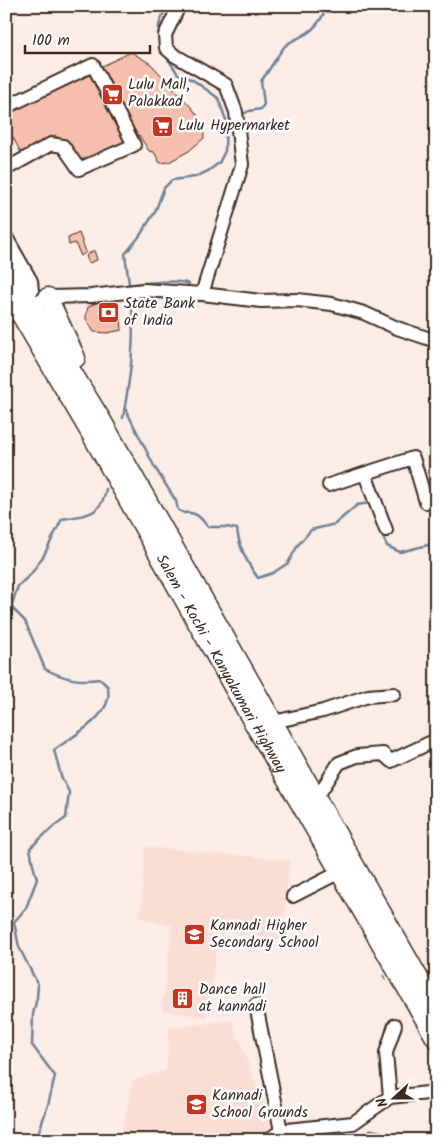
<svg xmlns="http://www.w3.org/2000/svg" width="442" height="1146" font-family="Kalam,sans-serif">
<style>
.built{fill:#faded5}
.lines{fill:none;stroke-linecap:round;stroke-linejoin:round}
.stream{stroke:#6c8398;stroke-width:2.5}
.building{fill:#f6beac;stroke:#3b2a1e}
.minor-casing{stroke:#3b2a1e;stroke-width:16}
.highway-casing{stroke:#3b2a1e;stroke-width:21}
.path{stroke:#3b2a1e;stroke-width:1;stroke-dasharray:5 4;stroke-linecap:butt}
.minor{stroke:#fff;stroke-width:12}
.highway{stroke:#fff;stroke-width:18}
.labels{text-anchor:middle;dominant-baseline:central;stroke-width:5;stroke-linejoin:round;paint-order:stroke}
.poi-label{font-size:15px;fill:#3b2a1e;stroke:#fff;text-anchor:start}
.street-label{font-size:15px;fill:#3b2a1e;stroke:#fff}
</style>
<rect width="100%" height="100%" fill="#fcece6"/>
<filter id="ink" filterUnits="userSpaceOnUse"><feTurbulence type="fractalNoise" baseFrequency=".02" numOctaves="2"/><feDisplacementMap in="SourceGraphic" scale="10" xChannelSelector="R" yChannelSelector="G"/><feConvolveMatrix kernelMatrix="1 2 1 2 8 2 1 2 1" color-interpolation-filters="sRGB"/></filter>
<g filter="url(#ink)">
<g class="built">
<polygon points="145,847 290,860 282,941 219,930 207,1017 162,1011 172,926 140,918"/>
<polygon points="232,1020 274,1131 257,1140 132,1140 121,1134 133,1080 166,1070 169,1028"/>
</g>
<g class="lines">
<g class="stream">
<path d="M160 38C156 26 162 17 167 6"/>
<path d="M241 115 249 111 261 109 264 104 261 81C270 70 276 57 285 46 290 41 297 39 302 36 313 31 324 18 326 6"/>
<polyline points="129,284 125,254 139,237 155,212 164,188 172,180 195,177 208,171 219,163 225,151 226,120 218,98 193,80 178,74 164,53"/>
<path d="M120 287C132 283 179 279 189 284"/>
<path d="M125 408 154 466 176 501 178 510 184 513C196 511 201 518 208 527H226L237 529C239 548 247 563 258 578L273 573 288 563 298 545 311 530 335 524 357 505 370 503"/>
<path d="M123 418C130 378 136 339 131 299"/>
<polyline points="380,531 387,546 400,552 432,544 436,546"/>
<path d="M36 1140 48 1105 55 1076 32 1045 33 1014 37 998 38 985 19 947 14 922 26 908 37 879 33 865 30 848 53 827 66 818 69 792 61 776 54 750C71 737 103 721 108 699 109 696 108 691 108 687L100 679C78 682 65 679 45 669L25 621 11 607 18 586 31 574 44 555 62 519C85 515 102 516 106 489"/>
</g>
</g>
<g class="building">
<polygon points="131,52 151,64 192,108 203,123 204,138 189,151 169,162 160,163 154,152 149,151 139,135 85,162 80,163 55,135 21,153 6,124 6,113"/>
<polygon points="79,233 86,252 81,256 75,243 69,245 68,238"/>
<polygon points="94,250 97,260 89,263 86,256"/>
<polygon points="99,301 117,307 121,319 122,330 107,333 94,332 86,319 86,315 88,307"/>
<polygon points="182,991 188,997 188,1002 180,1004 175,994"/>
<polygon points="370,1129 397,1135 396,1140 367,1140"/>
</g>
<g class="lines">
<defs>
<g id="minor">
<polyline points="179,6 165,35 166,48 174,55 226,85 236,112 242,165 202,294"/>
<polyline points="6,107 93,65 134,145 79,169 63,146 51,144 6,169"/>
<polyline points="6,237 31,281 32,291 27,298"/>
<polyline points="6,316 18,312 48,297 91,296 144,290 202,294 261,301 297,300 332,304 364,313 397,328 436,341"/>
<polyline points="365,474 386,530"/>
<polyline points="329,485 413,458 426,502 436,500"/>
<polyline points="273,722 323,711 368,696 394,694"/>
<polyline points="317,797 339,763 357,756 383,754 391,761 436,740"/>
<polyline points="293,896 340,872"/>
<polyline points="256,1005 281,1131"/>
<polyline points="390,1097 386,1053 395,1025"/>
<polyline points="268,1140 281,1131 287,1130 353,1123 390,1097 428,1093 436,1090"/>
</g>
<g id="highway">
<polyline points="6,261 31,305 101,419 436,1008"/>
<path id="s1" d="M6 290 92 436 250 717 436 1039"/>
<polyline points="48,297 76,358"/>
</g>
</defs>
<use href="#minor" class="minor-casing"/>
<use href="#highway" class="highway-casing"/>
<g class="path">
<polyline points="383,975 386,981"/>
<polyline points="354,1133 355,1140"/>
</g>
<use href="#minor" class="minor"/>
<use href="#highway" class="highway"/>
</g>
</g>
<defs>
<symbol id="supermarket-square" viewBox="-11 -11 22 22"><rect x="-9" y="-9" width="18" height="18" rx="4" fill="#c8321e" stroke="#fff"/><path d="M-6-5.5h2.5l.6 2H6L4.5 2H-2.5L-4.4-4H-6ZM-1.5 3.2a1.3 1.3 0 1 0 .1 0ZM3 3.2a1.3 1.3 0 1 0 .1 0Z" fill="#fff"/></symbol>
<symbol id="bank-square" viewBox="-11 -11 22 22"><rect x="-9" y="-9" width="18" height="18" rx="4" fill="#c8321e" stroke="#fff"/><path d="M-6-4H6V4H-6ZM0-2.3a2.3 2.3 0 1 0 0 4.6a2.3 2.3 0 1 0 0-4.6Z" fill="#fff"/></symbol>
<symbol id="school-square" viewBox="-11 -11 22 22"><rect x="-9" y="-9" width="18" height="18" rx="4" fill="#c8321e" stroke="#fff"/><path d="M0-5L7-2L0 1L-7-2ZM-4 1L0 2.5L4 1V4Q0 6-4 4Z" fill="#fff"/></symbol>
<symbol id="building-square" viewBox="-11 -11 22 22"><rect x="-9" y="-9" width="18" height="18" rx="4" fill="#c8321e" stroke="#fff"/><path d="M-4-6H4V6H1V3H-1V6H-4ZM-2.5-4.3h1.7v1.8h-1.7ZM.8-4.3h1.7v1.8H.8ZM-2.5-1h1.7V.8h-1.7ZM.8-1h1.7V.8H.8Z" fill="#fff"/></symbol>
</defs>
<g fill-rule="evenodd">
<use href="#supermarket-square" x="100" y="82" width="25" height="25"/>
<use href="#supermarket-square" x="150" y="114" width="25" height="25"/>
<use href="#bank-square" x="96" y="300" width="25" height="25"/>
<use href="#school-square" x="182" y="922" width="25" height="25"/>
<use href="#building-square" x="170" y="986" width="25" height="25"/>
<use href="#school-square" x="184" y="1092" width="25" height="25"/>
</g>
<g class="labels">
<g class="poi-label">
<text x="128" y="85">Lulu Mall,<tspan x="128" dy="17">Palakkad</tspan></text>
<text x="178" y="126">Lulu Hypermarket</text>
<text x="124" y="304">State Bank<tspan x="124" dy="17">of India</tspan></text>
<text x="210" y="926">Kannadi Higher<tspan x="210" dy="17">Secondary School</tspan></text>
<text x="199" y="990">Dance hall<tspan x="199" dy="17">at kannadi</tspan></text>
<text x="212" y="1096">Kannadi<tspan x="212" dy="17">School Grounds</tspan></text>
</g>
<g class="street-label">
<text stroke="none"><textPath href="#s1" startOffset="431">Salem - Kochi - Kanyakumari Highway</textPath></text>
</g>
</g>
<rect width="442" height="1146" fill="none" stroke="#fff" stroke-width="25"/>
<rect x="12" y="12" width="417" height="1121" fill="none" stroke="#3b2a1e" stroke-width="2" filter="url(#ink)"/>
<g transform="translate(394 1098) rotate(249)" stroke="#ffffff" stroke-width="4" paint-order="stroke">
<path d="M0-4L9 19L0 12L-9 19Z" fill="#3b2a1e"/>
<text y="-8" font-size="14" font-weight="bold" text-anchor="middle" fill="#3b2a1e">N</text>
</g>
<path d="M25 45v8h125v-8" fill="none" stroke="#3b2a1e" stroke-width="2.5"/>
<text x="32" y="45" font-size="15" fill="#3b2a1e" stroke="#ffffff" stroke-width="4" paint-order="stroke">100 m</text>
</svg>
